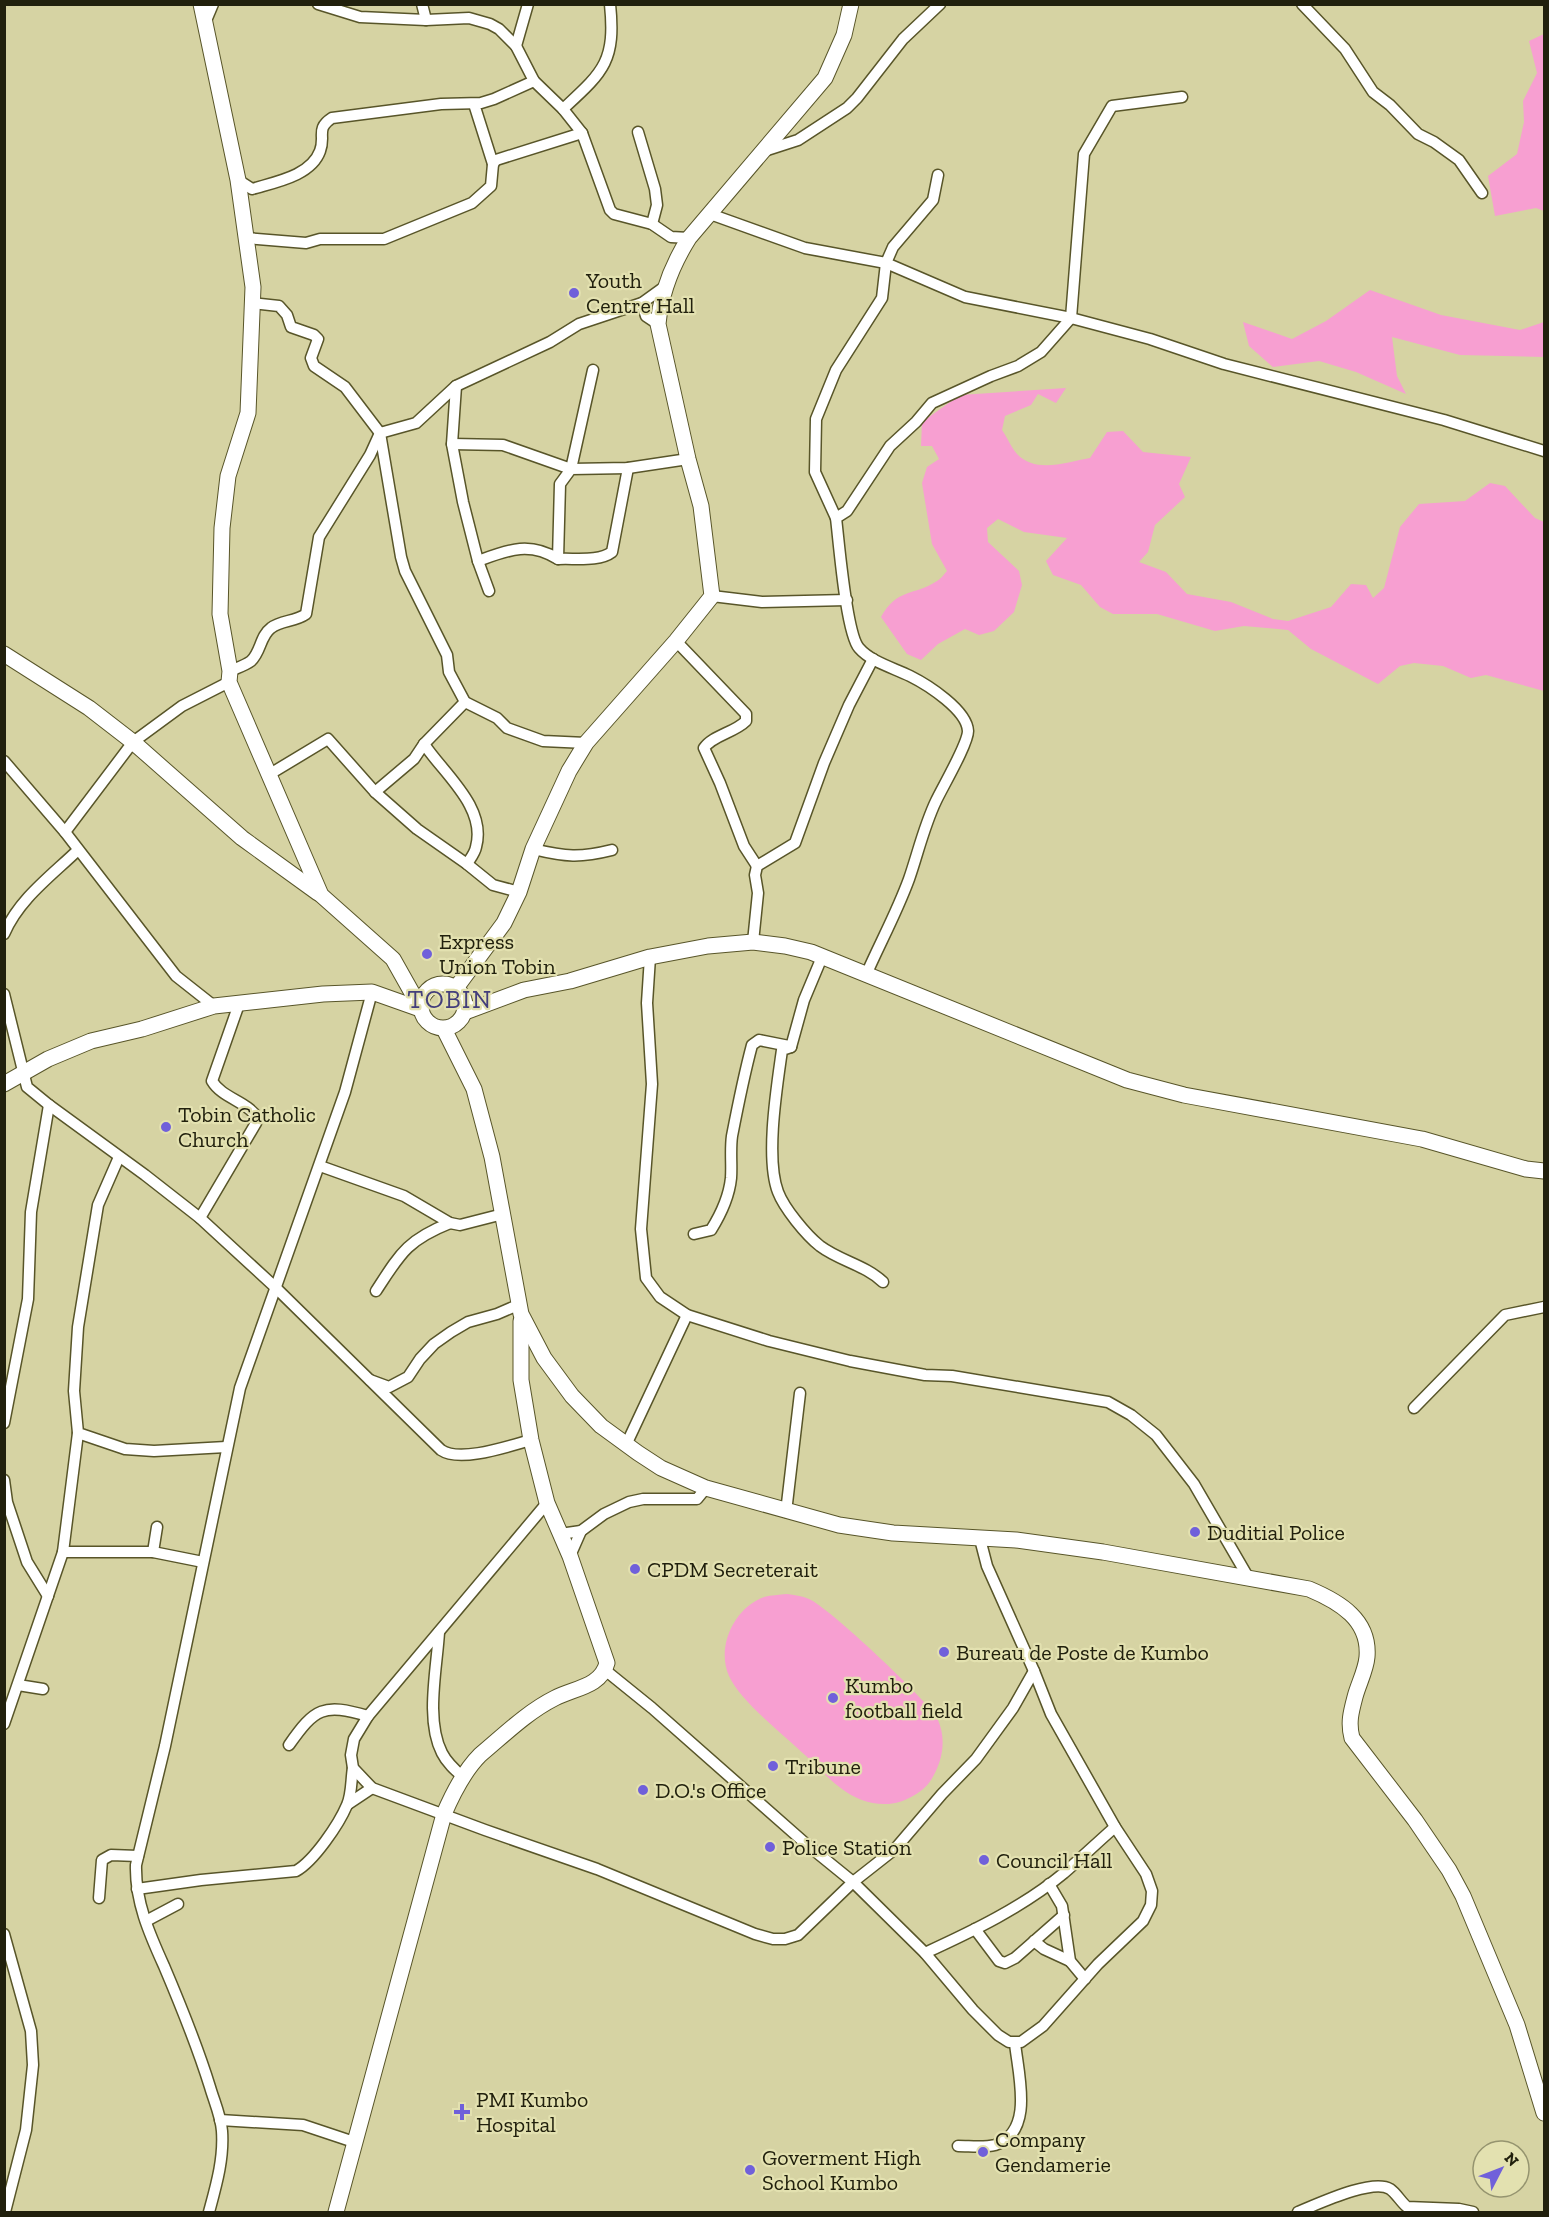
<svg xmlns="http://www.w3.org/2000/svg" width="1549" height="2217" font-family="'Zilla Slab',serif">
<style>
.green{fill:#f79fd1}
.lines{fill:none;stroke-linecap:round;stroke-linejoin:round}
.street-casing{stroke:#585529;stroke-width:13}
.secondary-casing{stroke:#585529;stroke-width:17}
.street{stroke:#fff;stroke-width:10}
.secondary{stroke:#fff;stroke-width:15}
.poi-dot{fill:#7060da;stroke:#e3e1b0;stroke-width:2}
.labels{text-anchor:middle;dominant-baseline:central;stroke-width:4.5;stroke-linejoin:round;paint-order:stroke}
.poi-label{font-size:22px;fill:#21200d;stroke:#e3e1b0;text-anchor:start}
.quarter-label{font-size:26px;letter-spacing:1.5px;fill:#433e7b;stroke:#e3e1b0}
</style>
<rect width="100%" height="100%" fill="#d6d3a3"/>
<g class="green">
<polygon points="1544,34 1544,211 1536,208 1495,216 1488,176 1517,154 1524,122 1523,101 1537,73 1529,41"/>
<polygon points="1370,290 1441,315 1520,330 1544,322 1544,357 1460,355 1392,337 1397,376 1406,394 1356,372 1319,361 1273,367 1249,346 1243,322 1292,339 1326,321"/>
<path d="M1066 388 1056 403 1038 394 1031 405 1005 416 1002 430C1007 437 1011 447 1017 454 1036 474 1067 462 1090 458L1107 432 1123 431 1143 452 1191 457 1179 484 1185 497 1155 525 1148 552 1139 562 1166 572 1187 594 1231 602 1273 619 1288 621 1331 607 1351 584 1366 585 1373 598 1384 588 1400 527 1419 504 1465 501 1490 483 1505 486 1535 518 1544 522V691L1486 675 1471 678 1443 666 1414 663 1400 666 1378 684 1311 649 1288 630 1244 626 1215 631 1157 614H1113L1100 607 1081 585 1053 575 1046 561 1067 538 1024 532 998 519 987 528 988 542 1019 571 1022 585 1014 612 994 631 979 635 965 629 938 644 921 660 907 654 881 617C897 588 914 596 937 581 941 579 944 574 947 571L932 544 922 483 927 467 939 459 932 446H921L922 422 960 395Z"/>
<path d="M787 1594C794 1595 802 1596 809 1599 827 1606 930 1702 938 1720 947 1741 942 1762 931 1780 922 1794 900 1805 884 1804 869 1804 854 1798 842 1789 828 1779 817 1766 805 1755 783 1734 741 1702 729 1676 716 1647 734 1608 764 1597 771 1595 779 1595 787 1594Z"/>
</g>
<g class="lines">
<defs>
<g id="street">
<polyline points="318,4 360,17 426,20 469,18 490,24 499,29 516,46 534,81 563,109 582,133 610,210 614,214 652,224 671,237 689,238"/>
<polyline points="422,4 426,20"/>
<polyline points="1302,4 1345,49 1373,92 1390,105 1418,134 1434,142 1459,160 1482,193"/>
<polyline points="205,23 213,4"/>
<polyline points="516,46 528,4"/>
<path d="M563 109C603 72 616 62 610 4"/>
<polyline points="638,132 655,189 657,205 652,224"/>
<polyline points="764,151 798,140 847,108 857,98 903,39 940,4"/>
<polyline points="493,164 496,160 582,133"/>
<path d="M238 180 252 189C275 182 311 176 320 151 326 136 315 129 332 118L441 104 481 103 494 99 534 81"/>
<polyline points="710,214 805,248 886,263 965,297 1071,318 1150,339 1224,364 1444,420 1544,451"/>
<polyline points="246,238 306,243 320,239 384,239 472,203 491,186 493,164 474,104"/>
<polyline points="252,303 279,306 287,315 291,327 314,335 318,339 311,358 314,366 345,387 380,433 401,557 405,571 447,655 449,672 465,702 497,718 507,728 543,741 586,743"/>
<polyline points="642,303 646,316 658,324"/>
<polyline points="456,386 452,444 463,502 478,561 489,591"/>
<polyline points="452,444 503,445 571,469 593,370"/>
<polyline points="836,518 815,472 816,419 836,370 882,298 886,263 893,247 933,200 938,175"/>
<path d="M558 559C575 558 599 562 612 552L628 468"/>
<path d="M478 561C508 550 529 541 558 559L560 484 571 469 628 468 688 459"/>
<polyline points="712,596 762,602 847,600"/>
<path d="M676 641 746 714V721C734 733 713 735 704 748L720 783 744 846 757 866"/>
<path d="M230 671C237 668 246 665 251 661 261 652 260 636 271 628 281 620 295 622 306 614L319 537 370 455 380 433 416 423 456 386 550 342 579 324 642 303 667 285"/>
<path d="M424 744C443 773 487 807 476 847 475 853 470 859 467 864"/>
<polyline points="4,761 65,832 176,976 214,1006"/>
<polyline points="270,774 328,739 375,792 417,829 467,864 493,885 519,892"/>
<polyline points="375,792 414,759 424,744 465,702"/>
<polyline points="65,832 133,742 182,706 229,682"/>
<path d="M533 849C566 857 580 858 612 850"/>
<path d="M4 934C19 899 51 876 78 850"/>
<polyline points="753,942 758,893 755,875 757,866 795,843 824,763 849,705 873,659"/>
<polyline points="650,957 647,1003 652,1084 641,1229 646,1278 660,1297 687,1315 769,1341 850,1361 925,1375 952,1376 1108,1402 1131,1415 1156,1435 1194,1484 1248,1577"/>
<path d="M866 975C880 943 897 912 909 879 918 853 924 826 936 801 942 788 968 744 968 731 967 710 928 685 910 676 894 668 871 662 859 648 846 633 839 542 836 518L847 511 890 446 916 422 932 403 991 376 1018 366 1041 352 1071 318 1084 154 1112 106 1182 97"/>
<path d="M4 994 27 1087 49 1105 145 1175 200 1218 275 1287 441 1450C460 1463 509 1446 531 1440"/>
<path d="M791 1047 782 1050C777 1086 765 1158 778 1192 784 1208 806 1235 820 1246 840 1261 865 1265 883 1282"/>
<polyline points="791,1047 804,1000 822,957"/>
<polyline points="119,1157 98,1205 78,1327 74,1391 78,1433 125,1449 154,1451 226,1447"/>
<polyline points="320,1166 404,1196 450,1223 460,1225 503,1214"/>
<path d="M200 1218 256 1123 257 1117C246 1101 222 1098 212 1081L239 1004"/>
<path d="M694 1234 711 1230C721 1214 729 1198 731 1178 732 1165 730 1150 732 1136 738 1105 744 1075 752 1045L759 1040 789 1046"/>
<path d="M376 1291C400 1254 407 1240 450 1223"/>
<polyline points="370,1380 389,1387 408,1377 420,1359 434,1344 451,1332 468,1322 497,1314 518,1305"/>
<polyline points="1414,1408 1505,1315 1544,1307"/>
<polyline points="4,1423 28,1299 31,1212 49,1105"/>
<polyline points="626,1445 687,1315"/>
<polyline points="4,1480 7,1502 27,1562 48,1596"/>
<polyline points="547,1503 368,1716 354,1739 351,1755 353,1768 372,1788 485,1830 597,1869 755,1934 773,1939 785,1939 798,1935 853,1882 895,1849 942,1794 976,1759 1013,1708 1034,1671"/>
<polyline points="786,1512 800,1393"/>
<polyline points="157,1527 153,1552 203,1562"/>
<polyline points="560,1534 581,1531 604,1514 629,1502 643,1499 697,1499 706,1488"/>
<polyline points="63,1552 153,1552"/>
<polyline points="570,1556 581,1531"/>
<path d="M439 1632C437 1668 425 1720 442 1753 447 1763 455 1770 463 1777"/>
<polyline points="605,1670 652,1708 805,1843 853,1882 925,1953 973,2010 998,2035 1009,2042 1021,2042 1043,2026 1098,1964 1143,1921 1151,1905 1152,1891 1146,1874 1115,1827 1051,1714 1034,1671 987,1566 980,1539"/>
<polyline points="18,1685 43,1689"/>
<polyline points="4,1724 63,1552 78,1433"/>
<path d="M289 1745C315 1708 323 1703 368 1716"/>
<polyline points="348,1804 372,1788"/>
<polyline points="1049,1884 1062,1906 1070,1961 1085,1979"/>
<path d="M137 1889 201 1880 296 1871C314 1861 339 1824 347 1805 352 1794 351 1779 353 1768"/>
<polyline points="99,1898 102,1860 111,1855 138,1856"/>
<polyline points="146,1921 178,1904"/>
<polyline points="975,1929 999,1961 1005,1963 1015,1958 1064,1915"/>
<polyline points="4,1934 31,2031 33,2065 26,2130 5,2212"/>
<polyline points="1034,1941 1044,1949 1070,1961"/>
<path d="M925 1953C973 1931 1023 1907 1064 1873 1081 1858 1098 1842 1115 1827"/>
<polyline points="220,2120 303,2125 348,2140 355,2140"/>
<path d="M958 2146C970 2146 984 2148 995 2145 1035 2132 1018 2074 1015 2043"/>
<path d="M209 2212C216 2186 224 2159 222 2131 221 2116 214 2101 210 2087 197 2045 181 2006 164 1966 149 1933 135 1901 136 1865L165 1746 240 1388 345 1092 372 992"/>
<path d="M1298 2212C1316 2205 1372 2178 1390 2189 1396 2193 1401 2202 1407 2207L1459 2209 1473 2212"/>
</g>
<g id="secondary">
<polyline points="201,4 238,180 253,287 248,413 228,476 222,528 220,614 230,671 229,682 321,895 393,959 420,1007"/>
<polyline points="4,654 89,708 133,742 242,838 318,893"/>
<circle cx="443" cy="1006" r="22"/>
<path d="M456 988 504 923 519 892 533 849 569 771 586 743 676 641 712 596 701 506 688 459 658 324C661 293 672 265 689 238L825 78 844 35 851 4"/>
<polyline points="465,1012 524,990 570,981 650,957 708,946 753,942 785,946 811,952 1127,1080 1184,1095 1422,1139 1526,1169 1544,1171"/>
<path d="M444 1029 474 1089 492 1157 521 1314 544 1358 572 1396 601 1426 638 1453 661 1468 706 1488 839 1525 893 1533 1016 1540 1103 1552 1309 1589C1340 1602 1370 1620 1367 1657 1366 1670 1358 1685 1355 1697 1351 1712 1348 1723 1352 1738L1415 1820 1449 1870 1463 1896 1517 2025 1544 2113"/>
<polyline points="4,1084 48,1059 91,1041 142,1029 214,1006 323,994 372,992 420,1009"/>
<path d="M336 2212 444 1814C453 1793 464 1771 480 1755 504 1735 527 1712 555 1698 574 1688 601 1687 607 1663L570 1556 547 1503 531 1440 521 1380V1321"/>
</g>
</defs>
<use href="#street" class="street-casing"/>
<use href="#secondary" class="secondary-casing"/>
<use href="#street" class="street"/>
<use href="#secondary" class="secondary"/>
</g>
<g class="poi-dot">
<circle cx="574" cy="293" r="6"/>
<circle cx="427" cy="954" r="6"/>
<circle cx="166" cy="1127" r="6"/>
<circle cx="1195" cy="1532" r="6"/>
<circle cx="635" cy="1569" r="6"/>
<circle cx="944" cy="1652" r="6"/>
<circle cx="833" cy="1698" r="6"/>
<circle cx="773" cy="1766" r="6"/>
<circle cx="643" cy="1790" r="6"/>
<circle cx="770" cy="1847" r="6"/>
<circle cx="984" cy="1860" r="6"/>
<path d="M459 2103h6v6h6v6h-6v6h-6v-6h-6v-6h6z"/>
<circle cx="983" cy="2152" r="6"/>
<circle cx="750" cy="2170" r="6"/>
</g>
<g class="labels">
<g class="poi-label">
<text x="586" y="280">Youth<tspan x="586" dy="25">Centre Hall</tspan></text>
<text x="439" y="941">Express<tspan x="439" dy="25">Union Tobin</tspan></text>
<text x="178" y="1114">Tobin Catholic<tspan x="178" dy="25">Church</tspan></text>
<text x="1207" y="1532">Duditial Police</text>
<text x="647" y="1569">CPDM Secreterait</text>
<text x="956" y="1652">Bureau de Poste de Kumbo</text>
<text x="845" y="1685">Kumbo<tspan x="845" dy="25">football field</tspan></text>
<text x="785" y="1766">Tribune</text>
<text x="655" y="1790">D.O.'s Office</text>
<text x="782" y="1847">Police Station</text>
<text x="996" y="1860">Council Hall</text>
<text x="476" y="2099">PMI Kumbo<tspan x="476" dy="25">Hospital</tspan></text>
<text x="995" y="2139">Company<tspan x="995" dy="25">Gendamerie</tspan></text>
<text x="762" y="2157">Goverment High<tspan x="762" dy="25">School Kumbo</tspan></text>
</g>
<g class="quarter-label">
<text x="450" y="999">TOBIN</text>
</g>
</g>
<rect width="1549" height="2217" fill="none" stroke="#21200d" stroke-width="12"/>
<g transform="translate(1501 2169) rotate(48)"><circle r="28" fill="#e3e1b0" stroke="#95946f" stroke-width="1.5"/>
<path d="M0-4.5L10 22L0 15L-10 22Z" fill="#7060da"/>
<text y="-9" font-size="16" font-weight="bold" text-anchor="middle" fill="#21200d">N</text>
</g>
</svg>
